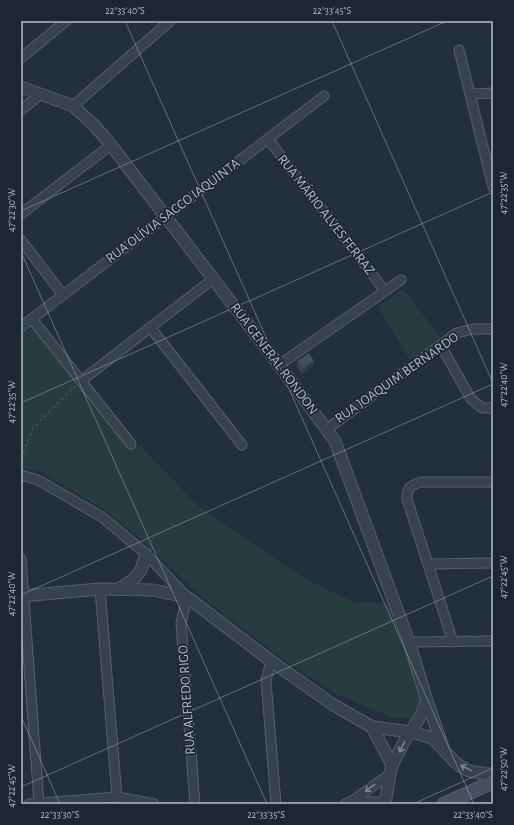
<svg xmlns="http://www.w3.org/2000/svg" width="514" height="825" font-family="'Alegreya Sans',sans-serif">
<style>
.green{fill:#263c3f}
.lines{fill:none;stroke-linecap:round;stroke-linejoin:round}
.minor-casing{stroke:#565f6c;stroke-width:11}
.tertiary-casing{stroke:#565f6c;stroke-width:13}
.secondary-casing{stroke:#565f6c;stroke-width:15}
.path{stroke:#44595c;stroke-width:1.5;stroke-dasharray:3 3;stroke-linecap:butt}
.minor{stroke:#38414e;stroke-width:9}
.tertiary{stroke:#38414e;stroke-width:11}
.secondary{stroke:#465061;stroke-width:13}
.wall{fill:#3b4654}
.shaded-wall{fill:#303945}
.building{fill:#455162;stroke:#303945}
.oneway{stroke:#7c8592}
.ticks{fill:none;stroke:#b4bcc9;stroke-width:1;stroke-opacity:0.45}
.labels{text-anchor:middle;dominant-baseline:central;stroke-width:3.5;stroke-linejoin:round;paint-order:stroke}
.street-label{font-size:14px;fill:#b4bcc9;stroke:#1d2633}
.neatline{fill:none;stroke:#b4bcc9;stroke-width:1.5}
.ticks-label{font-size:10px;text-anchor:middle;fill:#b4bcc9}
</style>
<rect width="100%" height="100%" fill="#242f3e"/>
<g class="green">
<polygon points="403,289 442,339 411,362 378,307"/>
<polygon points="33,330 39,335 126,446 142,446 148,454 196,504 261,549 292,570 321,587 356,603 388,603 422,697 424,710 412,719 391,717 338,695 284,660 198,594 143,541 108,512 43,473 21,467 21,332 23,331"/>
</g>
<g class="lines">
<defs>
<g id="minor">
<polyline points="459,50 493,187"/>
<polyline points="21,58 66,21"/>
<polyline points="470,94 493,93"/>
<polyline points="73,106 170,21"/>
<polyline points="21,110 41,94"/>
<polyline points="268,139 385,291"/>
<polyline points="21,214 111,145"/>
<polyline points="21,240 63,295"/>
<polyline points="32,319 131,444"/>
<polyline points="21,327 324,96"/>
<polyline points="150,327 242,445"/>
<polyline points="441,346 471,399 482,408 493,408"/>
<polyline points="279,365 401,280"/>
<polyline points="81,381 213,279"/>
<polyline points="327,429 457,333 473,329 493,329"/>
<polyline points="21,475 38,480 102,517 146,554 187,597 181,623 195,804"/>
<polyline points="21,559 39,803"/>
<polyline points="428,564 493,563"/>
<polyline points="100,589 117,797"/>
<polyline points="409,642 493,641"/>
<path d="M453 642 407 499C407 487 410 486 421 482H493"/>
<polyline points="271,661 266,680 276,804"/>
<polyline points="351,802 390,774"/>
<polyline points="29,804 117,797 154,804"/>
<polyline points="345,804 351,802 385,802"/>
</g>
<g id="tertiary">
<polyline points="21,87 73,106 94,125 111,145 279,365 335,441 409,642 427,701 444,750"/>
<polyline points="119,589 133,580 141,570 146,554"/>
<polyline points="21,596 100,589 153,590 187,597 271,661 332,704 372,727 411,732 432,738 444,750 453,760 460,766 469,771 486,774 493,774"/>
<polyline points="372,727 392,765"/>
<polyline points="385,804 390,774 392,765 405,740 420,717 427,701"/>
</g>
<polyline id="secondary" points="444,804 493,782"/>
</defs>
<use href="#minor" class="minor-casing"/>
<use href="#tertiary" class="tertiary-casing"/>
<use href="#secondary" class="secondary-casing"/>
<polyline class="path" points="21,458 33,428 75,386"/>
<use href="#minor" class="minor"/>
<use href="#tertiary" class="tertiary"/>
<use href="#secondary" class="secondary"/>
</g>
<polygon class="wall" points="297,361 314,366 303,374 297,367"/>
<polygon class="shaded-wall" points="314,361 314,366 303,374 303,369"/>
<polygon class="building" points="309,353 314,361 303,369 297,361"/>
<defs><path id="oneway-shaft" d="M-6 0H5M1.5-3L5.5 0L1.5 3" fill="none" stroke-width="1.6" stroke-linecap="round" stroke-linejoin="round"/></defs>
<g class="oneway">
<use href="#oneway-shaft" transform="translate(402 747) rotate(117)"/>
<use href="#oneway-shaft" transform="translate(466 768) rotate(-154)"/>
<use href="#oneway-shaft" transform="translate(370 788) rotate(144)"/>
</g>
<path class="ticks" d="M125 21 474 804M332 21 493 383M21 211 447 21M21 252 267 804M21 403 493 192M21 595 493 384M21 716 60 804M21 787 493 576M413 804 493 768"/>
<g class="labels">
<g class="street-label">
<text transform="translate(173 211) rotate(-37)">RUA OLÍVIA SACCO IAQUINTA</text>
<text transform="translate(326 215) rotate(52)">RUA MÁRIO ALVES FERRAZ</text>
<text transform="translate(274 359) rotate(53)">RUA GENERAL RONDON</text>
<text transform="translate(397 378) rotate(-35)">RUA JOAQUIM BERNARDO</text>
<text transform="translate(187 700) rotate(-94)">RUA ALFREDO RIGO</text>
</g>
</g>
<rect width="514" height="825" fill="none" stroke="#1d2633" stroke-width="44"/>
<rect x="22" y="22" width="470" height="781" class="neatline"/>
<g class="ticks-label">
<text x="125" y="14">22°33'40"S</text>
<text x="332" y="14">22°33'45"S</text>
<text transform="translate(503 193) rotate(-90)" y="4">47°22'35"W</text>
<text transform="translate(11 210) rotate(-90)" y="4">47°22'30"W</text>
<text transform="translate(503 385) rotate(-90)" y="4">47°22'40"W</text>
<text transform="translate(11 402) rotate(-90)" y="4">47°22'35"W</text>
<text transform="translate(503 577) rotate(-90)" y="4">47°22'45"W</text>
<text transform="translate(11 594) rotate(-90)" y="4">47°22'40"W</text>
<text transform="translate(503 769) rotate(-90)" y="4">47°22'50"W</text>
<text transform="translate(11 786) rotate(-90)" y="4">47°22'45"W</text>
<text x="60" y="818">22°33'30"S</text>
<text x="266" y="818">22°33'35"S</text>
<text x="473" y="818">22°33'40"S</text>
</g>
</svg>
